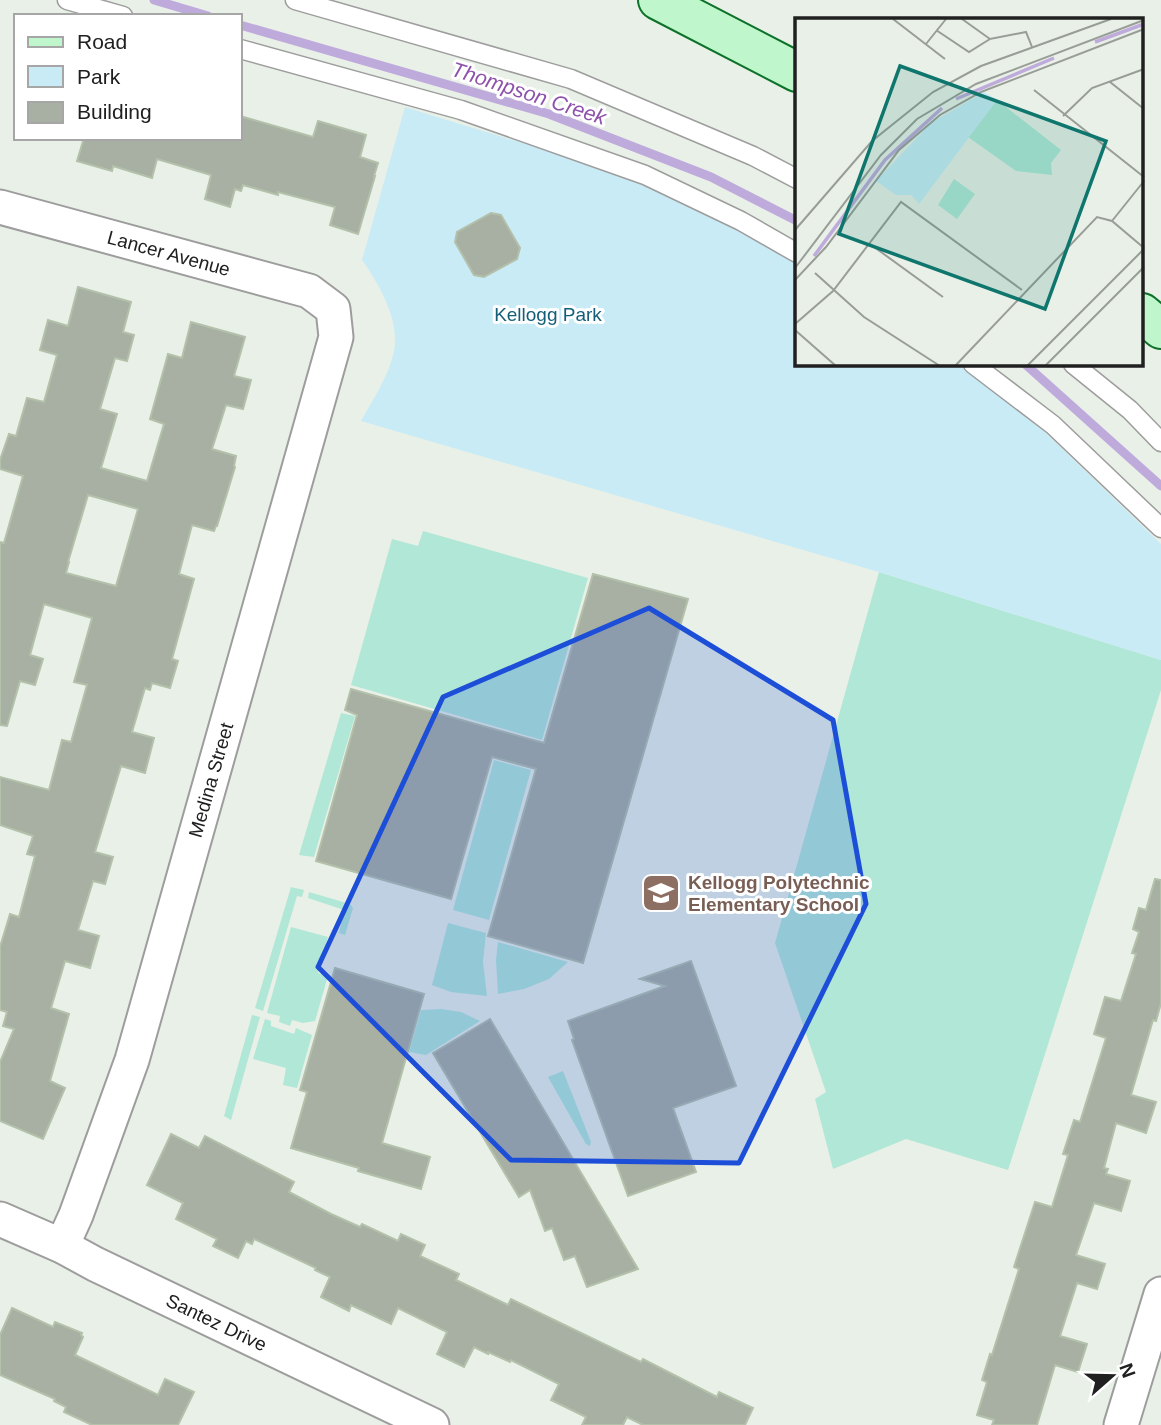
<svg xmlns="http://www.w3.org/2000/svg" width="1161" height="1425" font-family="Arial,sans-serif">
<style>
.grass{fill:#b1e7d6}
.park{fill:#c8ebf6}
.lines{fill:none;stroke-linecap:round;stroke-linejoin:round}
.stream{stroke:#beabdb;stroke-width:9}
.building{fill:#a8afa3;stroke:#b3c1ab;stroke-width:2;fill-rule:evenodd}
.lane-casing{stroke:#9d9d9d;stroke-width:21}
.street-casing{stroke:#9d9d9d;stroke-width:37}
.secondary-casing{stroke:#0c7229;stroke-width:42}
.lane{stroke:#fff;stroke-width:18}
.street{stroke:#fff;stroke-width:33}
.secondary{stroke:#c0f6cc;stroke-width:38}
.marked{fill:#1d4ed8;fill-opacity:0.2;stroke:#1d4ed8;stroke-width:5;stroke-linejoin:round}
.labels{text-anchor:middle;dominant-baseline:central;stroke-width:6;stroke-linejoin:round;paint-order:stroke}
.street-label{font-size:19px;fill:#202020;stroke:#fff}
.park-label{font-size:19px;fill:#135f7a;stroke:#fff}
.education-label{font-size:19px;font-weight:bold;fill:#785e54;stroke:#fff;text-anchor:start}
.water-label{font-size:21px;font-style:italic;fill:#8e52ab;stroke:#fff}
.inset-river{fill:none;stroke:#beabdb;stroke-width:3.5}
.inset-road{fill:none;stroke:#999d97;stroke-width:2}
.view{fill:#0f766e;fill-opacity:0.15;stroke:#0f766e;stroke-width:3.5}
.inset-edge{fill:none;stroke:#202020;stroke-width:3.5}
</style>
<rect width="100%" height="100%" fill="#e9f0e7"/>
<g class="grass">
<polygon points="423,531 588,578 542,740 351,685 392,539 418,546"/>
<polygon points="879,572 1161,660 1161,690 1008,1170 906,1139 833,1169 815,1099 826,1092 775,943"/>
<polygon points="341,713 355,716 314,857 299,855"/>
<polygon points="494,760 531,770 489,920 453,910"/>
<polygon points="291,887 304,890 302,897 297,896 263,1011 255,1008"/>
<polygon points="309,892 350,904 353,908 345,935 339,933 344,910 308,898"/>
<polygon points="448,923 486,933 483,962 487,996 451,992 432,985"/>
<polygon points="291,927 328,937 318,973 328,976 315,1021 303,1023 292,1020 290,1026 279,1022 280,1016 267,1013"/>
<polygon points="498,942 568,962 549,979 524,989 498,994 496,960"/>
<polygon points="441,1009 461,1012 480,1021 426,1055 409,1052 421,1010"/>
<polygon points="252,1015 260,1017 231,1120 224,1116"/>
<polygon points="265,1019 271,1021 271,1026 294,1034 296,1028 312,1035 297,1088 283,1085 286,1068 253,1059"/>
<polygon points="563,1071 591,1142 590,1146 586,1144 548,1077"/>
</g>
<path class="park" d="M405 107C487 133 570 155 649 188 700 209 749 235 797 263V364H957L1023 411 1161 544V660L879 572 361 421C373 399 389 376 394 351 400 320 379 284 362 260Z"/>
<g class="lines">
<g class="stream">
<polyline points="154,0 208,16"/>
<polyline points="240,25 549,114 711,177 797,221"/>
<polyline points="1025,364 1161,486"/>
</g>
</g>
<g class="building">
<polygon points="240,116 313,137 318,121 366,135 360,157 378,163 374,176 375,176 358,234 330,225 335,207 278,192 278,195 243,185 241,191 235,189 230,207 205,199 211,175 157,159 152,178 113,166 112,171 77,161 84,138 240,138"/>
<polygon points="491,213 501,215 520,248 517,259 484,277 474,275 455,242 457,232"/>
<path d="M78 287 131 302 123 332 134 335 127 361 115 358 100 409 117 414 101 468 147 481 164 424 150 419 168 354 182 358 191 322 245 337 234 376 251 380 243 409 226 405 212 449 236 456 234 466 235 467 217 526H216L214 531 192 525 179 574 194 579 172 659 178 661 170 688 152 683 150 690 145 688 132 732 154 738 145 773 121 766 95 852 113 857 105 884 93 881 78 930 99 936 90 968 65 961 51 1008 69 1014 50 1081 65 1088 43 1139 0 1121V1062L14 1029 3 1026 7 1012 0 1010V947L10 914 19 917 35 856 27 854 33 836 0 825V777L49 790 62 740 71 742 87 685 74 682 92 618 44 604 30 655 43 659 35 685 20 681 7 726 0 725V542L4 543 23 476 0 469V460L9 434 16 436 27 398 44 402 57 355 40 350 48 320 68 326ZM88 495 138 509 116 586 66 573 69 562H68Z"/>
<polygon points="593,574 688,599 583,963 488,936 536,769 492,757 451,899 316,861 357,715 345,710 351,689 544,743"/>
<polygon points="1155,879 1161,880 1161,1003 1156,1021 1153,1020 1131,1095 1156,1102 1146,1133 1116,1123 1104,1168 1108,1169 1106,1174 1130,1181 1121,1211 1094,1203 1076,1255 1105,1264 1097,1289 1077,1283 1060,1336 1087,1344 1078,1372 1055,1365 1037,1425 992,1425 994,1420 977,1415 987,1382 982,1380 990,1354 992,1355 1019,1269 1014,1267 1035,1202 1052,1207 1068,1155 1063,1154 1074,1120 1080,1122 1106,1038 1094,1034 1105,997 1121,1001 1136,954 1132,953 1139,932 1133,929 1139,908 1146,910"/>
<polygon points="691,961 736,1086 673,1108 696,1172 628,1196 572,1040 574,1039 568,1021 665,986 640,979"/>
<polygon points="335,968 424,994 382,1143 430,1157 421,1189 358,1171 359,1168 291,1148 307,1092 300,1090"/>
<polygon points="490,1019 638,1269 587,1287 575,1256 564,1260 552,1228 545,1231 530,1190 519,1197 433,1053"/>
<polygon points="171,1134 199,1148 205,1136 294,1182 289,1192 331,1214 360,1227 362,1224 398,1241 401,1234 425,1245 420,1256 459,1274 456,1280 508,1305 511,1299 641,1362 643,1359 717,1397 719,1392 753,1408 745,1425 643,1425 627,1417 623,1425 582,1425 586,1417 551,1400 559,1384 511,1360 510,1362 488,1352 488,1354 474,1347 464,1367 437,1354 447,1332 398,1308 391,1324 351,1305 349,1311 321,1297 330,1277 315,1270 316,1268 254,1239 252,1244 246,1241 238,1258 213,1246 217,1239 176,1219 183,1203 147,1185"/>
<polygon points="12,1308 53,1327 55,1322 82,1333 81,1335 83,1337 75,1355 158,1395 165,1379 194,1392 178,1425 92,1425 64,1412 66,1407 54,1401 55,1399 0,1375 0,1335"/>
</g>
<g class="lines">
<defs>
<g id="lane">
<polyline points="67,0 123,16"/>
<polyline points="295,0 571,79 753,156 797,179"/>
<polyline points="240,49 461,110 645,175 741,221 797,253"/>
<polyline points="973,364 1053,425 1161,528"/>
<polyline points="1073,364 1130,410 1161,442"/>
</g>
<g id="street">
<path id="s1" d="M0 207 309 291 333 309 336 337 132 1060 76 1215 62 1246"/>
<path id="s2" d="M0 1219 62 1246 95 1264 432 1425"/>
<polyline points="1121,1425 1161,1294"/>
</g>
<g id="secondary">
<polyline points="658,0 797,72"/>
<polyline points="1142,313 1161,329"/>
</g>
</defs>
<use href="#lane" class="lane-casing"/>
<use href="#street" class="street-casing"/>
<use href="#secondary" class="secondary-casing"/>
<use href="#lane" class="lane"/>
<use href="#street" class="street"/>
<use href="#secondary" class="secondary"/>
</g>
<path class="marked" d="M649 608 833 720 866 904 739 1163 511 1160 318 967 443 697Z"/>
<defs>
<symbol id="school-square" viewBox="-11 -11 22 22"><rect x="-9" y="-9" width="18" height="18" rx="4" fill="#8d6e63" stroke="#fff"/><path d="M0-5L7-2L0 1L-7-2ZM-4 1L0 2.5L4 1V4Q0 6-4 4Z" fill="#fff"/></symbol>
</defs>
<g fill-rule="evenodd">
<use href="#school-square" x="639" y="871" width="44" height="44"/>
</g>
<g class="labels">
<g class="street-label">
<text stroke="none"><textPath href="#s1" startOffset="175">Lancer Avenue</textPath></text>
<text transform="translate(211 780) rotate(-74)">Medina Street</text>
<text stroke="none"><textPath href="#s2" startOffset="240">Santez Drive</textPath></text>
</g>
<g class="park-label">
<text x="548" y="314">Kellogg Park</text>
</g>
<g class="education-label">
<text x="688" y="882">Kellogg Polytechnic<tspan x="688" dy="22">Elementary School</tspan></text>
</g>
<g class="water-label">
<text transform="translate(529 93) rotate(18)">Thompson Creek</text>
</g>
</g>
<g transform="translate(795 18)">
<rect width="348" height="348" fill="#e9f0e7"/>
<path d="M202 82 266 132 256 145 257 157 221 153 173 119ZM159 161 180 176 162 201 143 187Z" fill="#b1e7d6"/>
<path d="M189 74 202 82 124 186 116 177H101L81 163 136 105Z" fill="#c8ebf6"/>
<path class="inset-river" d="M300 24 349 6M161 81 259 40M19 238 90 142 147 90"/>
<path class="inset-road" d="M98 1 150 41M167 1 195 21 231 14 237 29M141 12 174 34 195 21M131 26 151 1M315 64 349 91M239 72 349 159M268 98 297 70 349 51M317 203 349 163M0 212 77 123 138 74 186 48 316 1M75 226 148 279M0 250 86 137 122 101 181 66 349 2M20 255 69 299 145 348M0 262 31 229 104 132 145 97 186 74 349 11M0 306 38 273 106 184 227 272M0 312 41 348M160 348 302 199 317 203 349 230M232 348 349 231M250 348 349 249"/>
<path class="view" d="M105 48 311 123 250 291 44 216Z"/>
<rect width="348" height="348" class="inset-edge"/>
</g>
<rect x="14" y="14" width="228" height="126" fill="#ffffff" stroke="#a6a6a6" stroke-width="2"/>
<rect x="28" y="37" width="35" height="10" fill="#c0f6cc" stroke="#a6a6a6" stroke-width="2"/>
<text x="77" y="49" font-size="21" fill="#202020">Road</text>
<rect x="28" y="66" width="35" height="21" fill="#c8ebf6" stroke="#a6a6a6" stroke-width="2"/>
<text x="77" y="84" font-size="21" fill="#202020">Park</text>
<rect x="28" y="102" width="35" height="21" fill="#a8afa3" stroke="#a6a6a6" stroke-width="2"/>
<text x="77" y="119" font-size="21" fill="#202020">Building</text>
<g transform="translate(1112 1376) rotate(70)" stroke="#ffffff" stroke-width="5" paint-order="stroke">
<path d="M0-5L12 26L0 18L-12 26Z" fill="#202020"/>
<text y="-10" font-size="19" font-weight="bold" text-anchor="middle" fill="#202020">N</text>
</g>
</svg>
